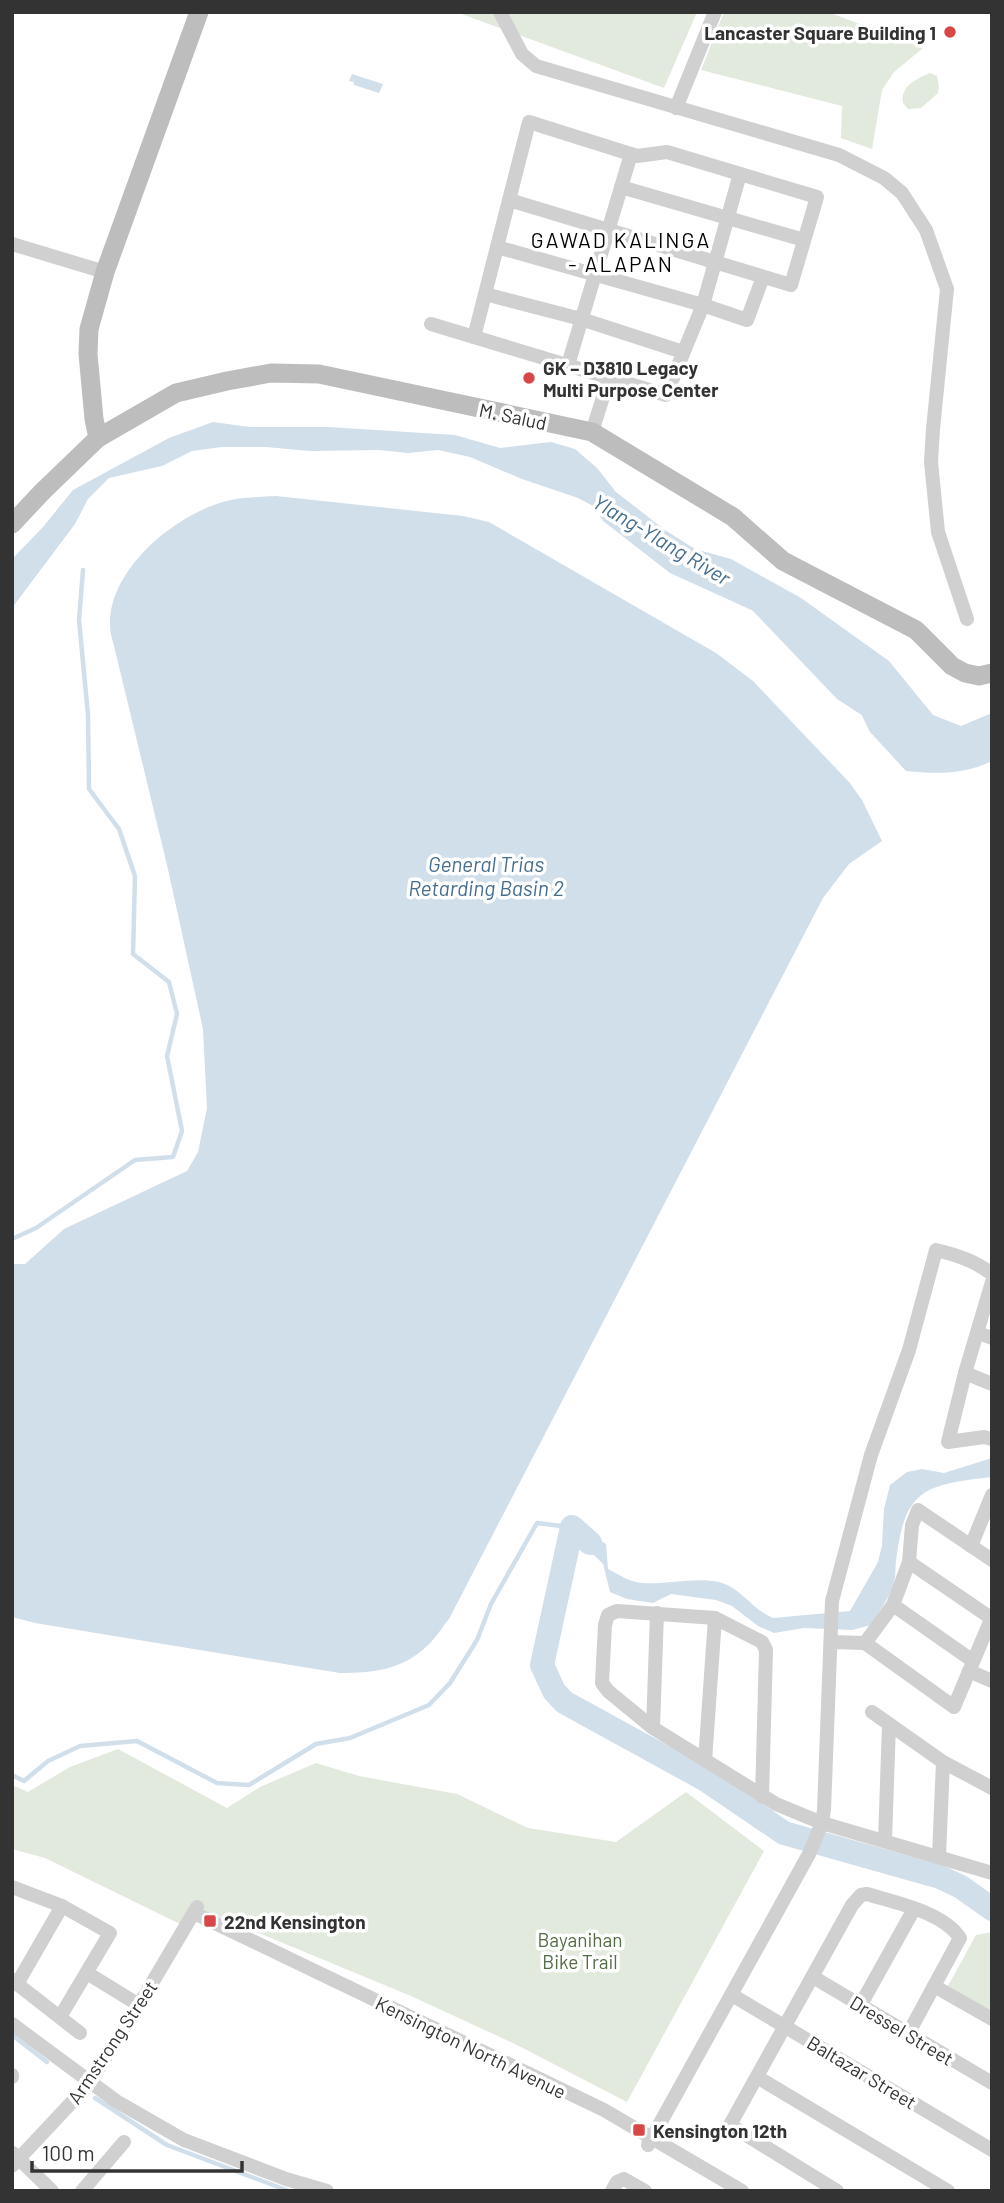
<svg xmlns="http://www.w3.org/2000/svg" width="1004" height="2203" font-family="Barlow,sans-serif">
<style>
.green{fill:#e2e9dd}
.water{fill:#d1dfeb}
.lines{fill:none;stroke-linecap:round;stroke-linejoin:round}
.stream{stroke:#d1dfeb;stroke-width:4.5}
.river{stroke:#d1dfeb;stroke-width:24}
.street{stroke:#d0d0d0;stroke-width:14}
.secondary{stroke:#bdbdbd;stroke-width:19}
.poi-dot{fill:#d84747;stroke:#fff;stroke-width:2.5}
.labels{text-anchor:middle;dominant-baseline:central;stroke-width:7;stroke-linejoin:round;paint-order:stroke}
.poi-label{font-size:19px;font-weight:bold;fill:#333;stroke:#fff;text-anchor:start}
.street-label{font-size:19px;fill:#333;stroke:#fff}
.park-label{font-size:19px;fill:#536c43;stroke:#fff}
.neighbourhood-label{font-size:21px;letter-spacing:2px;fill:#000;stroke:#fff}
.water-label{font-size:21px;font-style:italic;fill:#466e90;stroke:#fff}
</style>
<rect width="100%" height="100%" fill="#fff"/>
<g class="green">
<polygon points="456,12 697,12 664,88"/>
<polygon points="724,12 828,12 923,48 894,72 882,90 872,149 841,138 842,106 701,70"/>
<path d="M930 73 937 76 939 87 938 93 921 108 908 109 903 103C900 86 916 79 930 73Z"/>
<polygon points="118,1749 227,1808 260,1787 316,1763 359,1776 457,1794 528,1828 616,1842 686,1792 764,1851 627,2102 517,2045 411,1996 191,1905 180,1924 45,1858 12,1849 12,1785 28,1792 70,1767"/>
<polygon points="992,1932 992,2014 948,1986 976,1935"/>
</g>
<g class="water">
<polygon points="352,74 383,84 379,93 354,85 354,82 349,81"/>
<path d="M213 422 250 427H328L455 435 500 448 551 442 575 449 597 468 616 492 665 530 695 549 731 559 801 598 889 661 933 715 961 726 992 713V761C963 775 937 774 906 771L870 732 849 689 814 642 793 629 670 573 603 521 595 507 578 498 522 479 470 457 438 450 408 453 379 450 309 451 266 447H222L192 451 162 466 109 478 88 499 75 524 12 608V559L43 527 73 490 169 438Z"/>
<path d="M276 496 463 516 489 522 716 653 753 681 849 782 862 800 882 841 849 864 823 898 449 1619C442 1627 436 1638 428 1645 403 1670 373 1673 340 1673L35 1623 12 1617V1264H25L64 1229 187 1171 198 1152 207 1108 203 1029 167 865 114 646C112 639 110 632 110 625 109 569 174 516 223 502 239 497 259 497 276 496Z"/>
<path d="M992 1458V1477C924 1485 905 1488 896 1561 895 1566 896 1572 895 1577 893 1594 879 1611 871 1625L852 1630 804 1628 774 1633 758 1626 732 1606 716 1600 671 1594 653 1603 627 1599 610 1592 603 1564 587 1548 557 1526 566 1519 606 1544 608 1569C616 1573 624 1578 632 1581 655 1588 691 1576 719 1582 740 1587 753 1610 773 1618L850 1611 878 1562 882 1545 884 1509 890 1485 907 1472 922 1469 944 1473Z"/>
</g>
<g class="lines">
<g class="stream">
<polyline points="12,1239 36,1228 135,1160 173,1157 182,1131 167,1056 177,1014 169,982 133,954 135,876 119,829 89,789 88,715 79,620 83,570"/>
<polyline points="12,1775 24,1781 48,1761 80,1746 137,1741 217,1783 249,1785 316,1744 350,1738 429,1705 450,1683 477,1640 491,1604 537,1523 561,1526"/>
<polyline points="12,2035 47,2062"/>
<polyline points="95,2098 167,2145 289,2191"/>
</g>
<g class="river">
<polyline points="760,601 845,690 879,712"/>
<polyline points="590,1543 572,1527 542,1665 554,1691 564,1702 706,1780 784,1833 940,1877 961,1887 992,1909"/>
</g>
<g class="street">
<polyline points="500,12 522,54 536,66 839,155 884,178 902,193 926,230 947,289 933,429 931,462 938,532 967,619"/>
<polyline points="676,108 715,12"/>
<polyline points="621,187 804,240"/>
<polyline points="12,244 105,272"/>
<polyline points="497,247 703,305 747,320 763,277"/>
<polyline points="485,294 581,319 683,352"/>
<polyline points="431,324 666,395 703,305 740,174"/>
<polyline points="474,337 529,122 637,156 667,152 817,197 791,285 509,200"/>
<polyline points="568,365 631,154"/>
<polyline points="592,432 609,378"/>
<polyline points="992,1282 965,1373 948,1442 984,1437 992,1439"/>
<polyline points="978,1333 992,1338"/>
<polyline points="965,1373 992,1384"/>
<polyline points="971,1546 992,1495"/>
<polyline points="909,1562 991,1618"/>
<polyline points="893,1605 973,1661"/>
<polyline points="831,1642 865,1643 954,1707 992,1617"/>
<polyline points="865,1643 893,1605 909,1562 912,1525 918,1510 992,1560"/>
<polyline points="969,1671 992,1681"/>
<polyline points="872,1712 943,1762 992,1788"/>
<polyline points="653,1728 657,1613"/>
<polyline points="705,1761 715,1618"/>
<polyline points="762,1797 766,1650 762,1642 715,1618 617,1611 608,1615 605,1625 602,1683 608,1691 653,1728 776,1804 822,1823 992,1873"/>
<polyline points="885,1841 889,1724"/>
<polyline points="939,1856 943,1762"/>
<polyline points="12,1887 62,1906 110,1933 60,2017"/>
<polyline points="194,1913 604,2110 742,2191"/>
<polyline points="87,1973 139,2005"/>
<polyline points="813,1977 992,2083"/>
<polyline points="12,1980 80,2033"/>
<polyline points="17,1984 62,1906"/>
<polyline points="934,1986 992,2019"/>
<polyline points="732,1995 992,2150"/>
<polyline points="860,2006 914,1909"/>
<polyline points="12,2024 116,2101 184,2140 286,2179 327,2191"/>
<polyline points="12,2075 12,2077"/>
<polyline points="757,2077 948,2191"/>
<path d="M648 2145 809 1854 822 1823 824 1810 832 1601 871 1455 909 1350 936 1250C957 1255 975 1261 992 1274"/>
<polyline points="13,2153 52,2191"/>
<polyline points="12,2166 87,2086 139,2005 197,1907"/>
<polyline points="82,2191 124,2142"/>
<polyline points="612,2191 617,2182 624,2179 645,2191"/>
<path d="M837 2191 730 2125 852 1905 861 1895 867 1894C896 1903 943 1912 960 1938L908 2034"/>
</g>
<g class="secondary">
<polyline points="98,438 94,419 88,354 89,329 105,272 199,12"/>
<polyline points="12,524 42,492 98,438 176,393 227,381 271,373 319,374 592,432 733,517 783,561 916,630 952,666 965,673 979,676 992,673"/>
</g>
</g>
<g class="poi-dot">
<circle cx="950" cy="32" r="7"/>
<circle cx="529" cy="378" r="7"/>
<rect x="203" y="1914" width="14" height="14" rx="3.5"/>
<rect x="632" y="2123" width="14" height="14" rx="3.5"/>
</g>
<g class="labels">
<g class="poi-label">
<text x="936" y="32" text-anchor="end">Lancaster Square Building 1</text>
<text x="543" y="367">GK – D3810 Legacy<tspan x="543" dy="22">Multi Purpose Center</tspan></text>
<text x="224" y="1921">22nd Kensington</text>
<text x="653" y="2130">Kensington 12th</text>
</g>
<g class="street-label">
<text transform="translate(513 416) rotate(12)">M. Salud</text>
<text transform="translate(902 2030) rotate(31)">Dressel Street</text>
<text transform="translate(112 2042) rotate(-56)">Armstrong Street</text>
<text transform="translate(471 2047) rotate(26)">Kensington North Avenue</text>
<text transform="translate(862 2072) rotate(31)">Baltazar Street</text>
</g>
<g class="park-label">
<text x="580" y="1939">Bayanihan<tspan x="580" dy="22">Bike Trail</tspan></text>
</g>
<g class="neighbourhood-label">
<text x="621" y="239">GAWAD KALINGA<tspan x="621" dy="24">- ALAPAN</tspan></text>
</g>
<g class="water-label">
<text transform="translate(662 539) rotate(31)">Ylang-Ylang River</text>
<text x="486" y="863">General Trias<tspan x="486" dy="24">Retarding Basin 2</tspan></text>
</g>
</g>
<rect width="1004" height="2203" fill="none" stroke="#333333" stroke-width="28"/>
<path d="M32 2161v10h210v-10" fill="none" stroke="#333333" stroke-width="3.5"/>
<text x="42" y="2161" font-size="21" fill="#333333" stroke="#ffffff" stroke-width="5" paint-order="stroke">100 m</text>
</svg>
